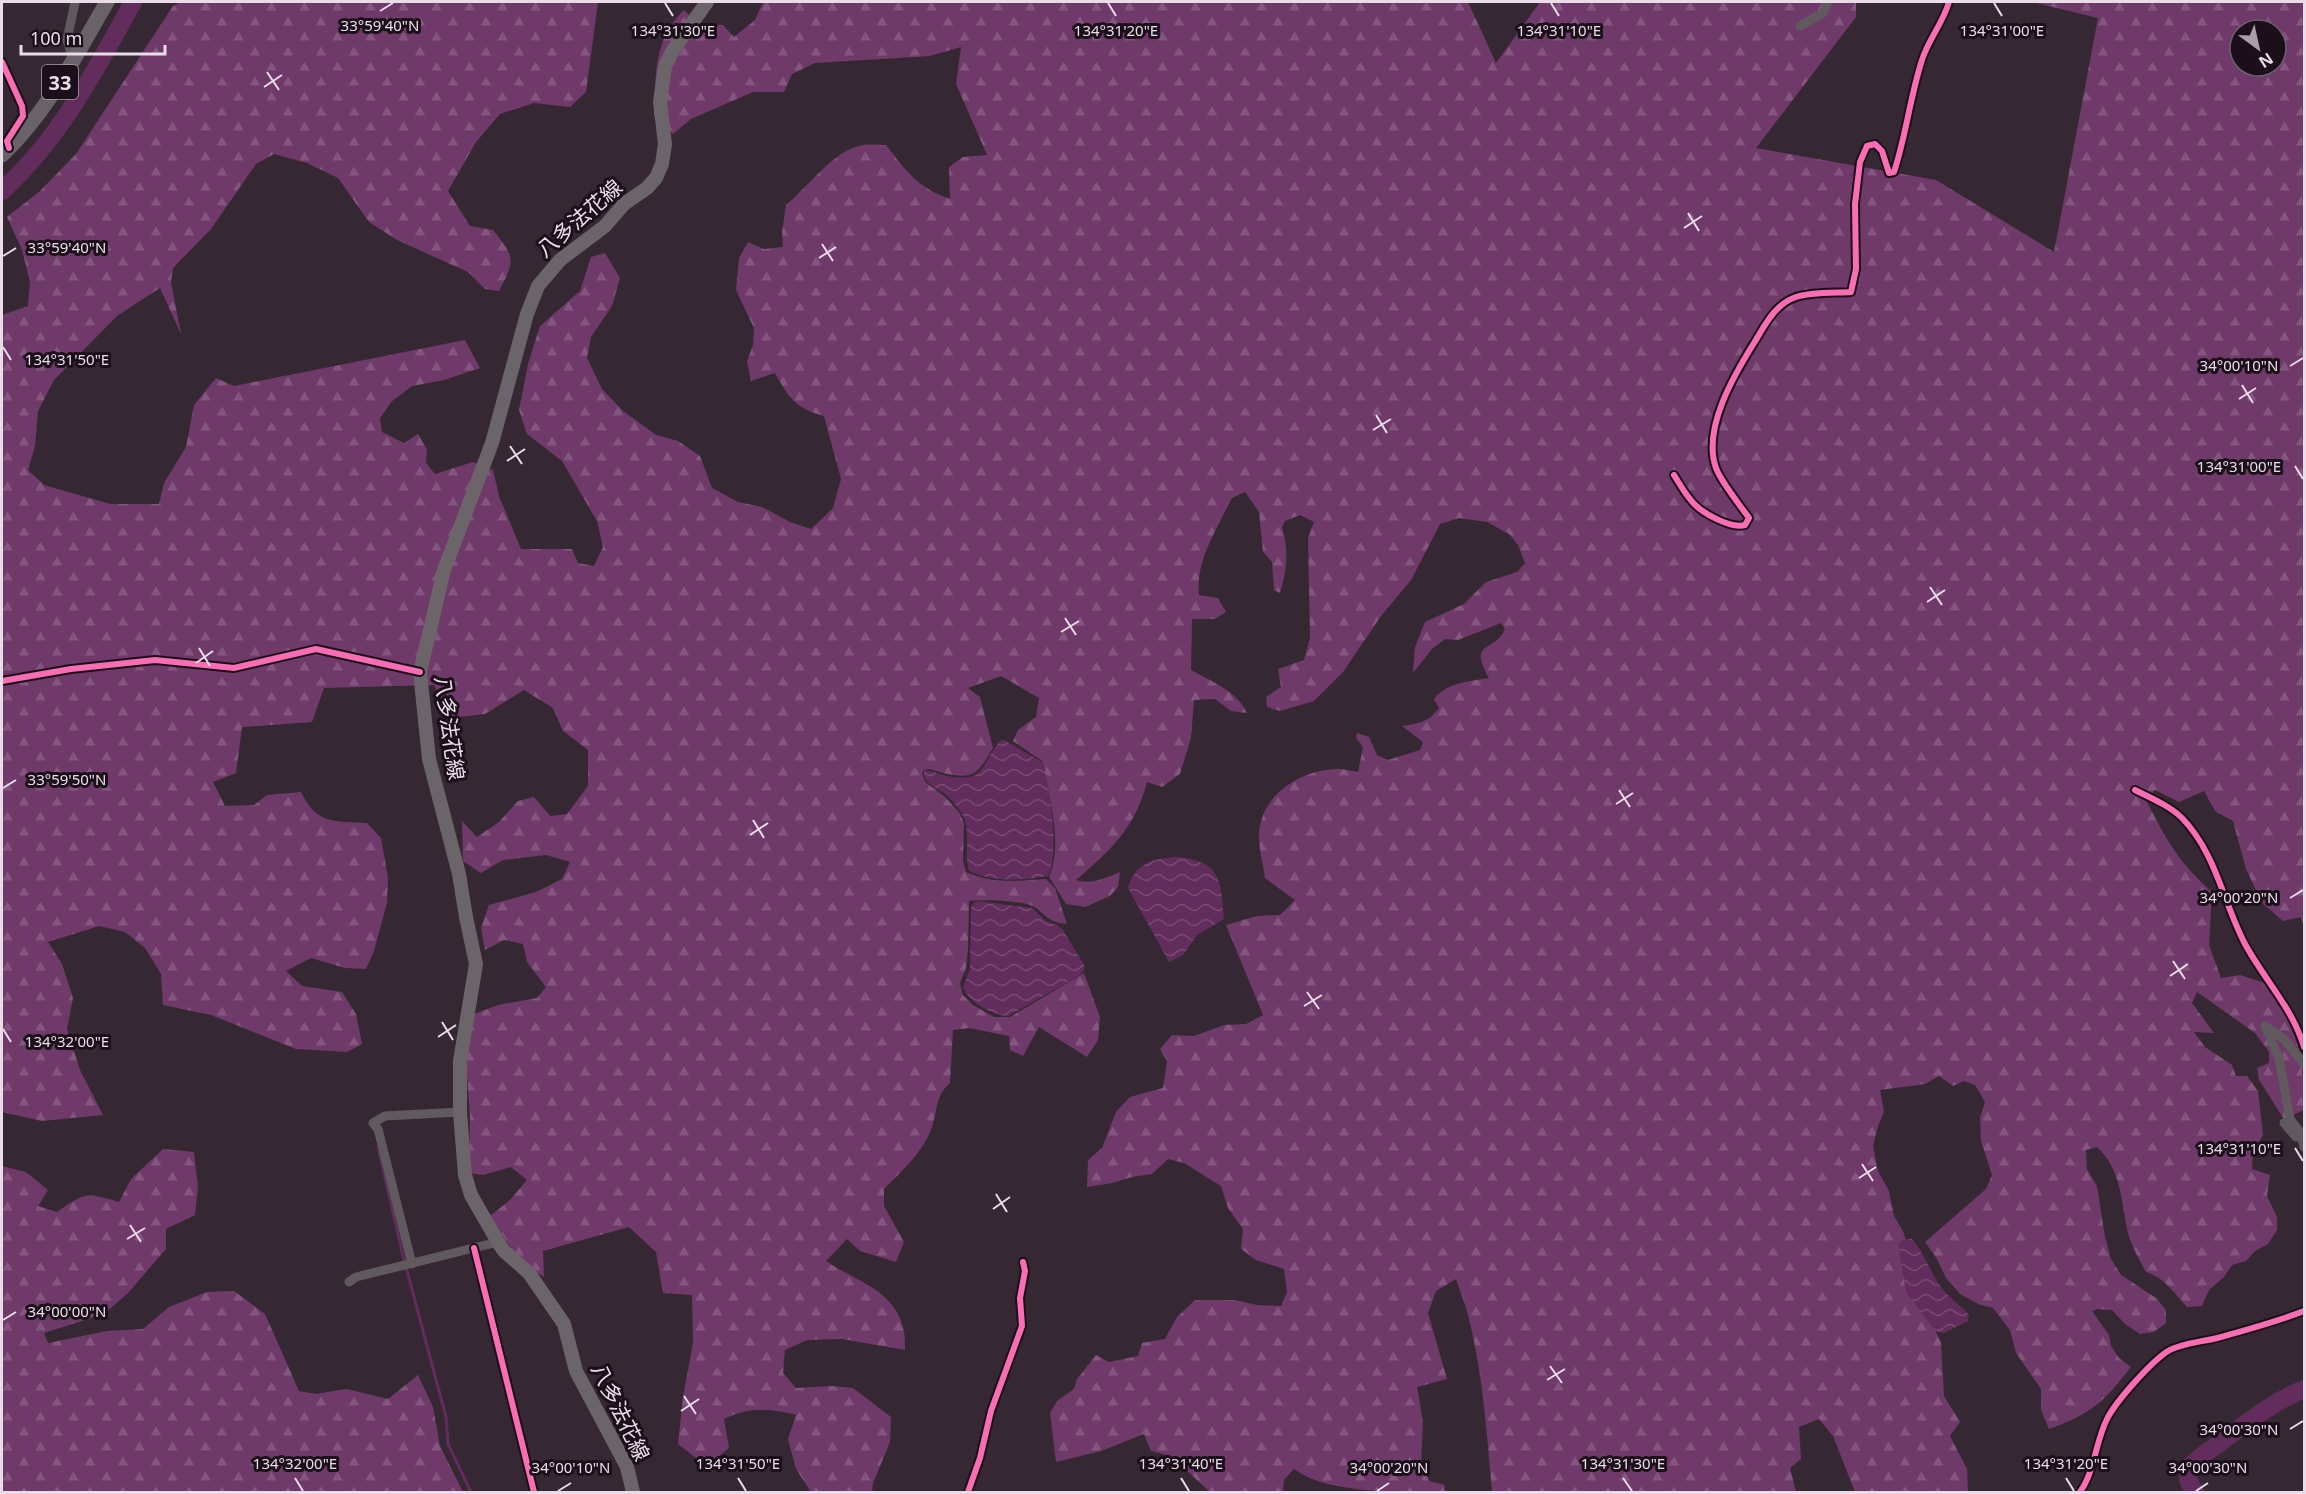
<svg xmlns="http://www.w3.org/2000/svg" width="2306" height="1494" font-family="'Noto Sans','Noto Sans JP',sans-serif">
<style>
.forest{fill:url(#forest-firs);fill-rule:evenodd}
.water{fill:url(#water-waves)}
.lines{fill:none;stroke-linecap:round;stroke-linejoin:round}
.stream{stroke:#622d5d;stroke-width:3}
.river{stroke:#622d5d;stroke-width:18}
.minor{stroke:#605a5e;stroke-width:9}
.secondary{stroke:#6b6469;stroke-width:14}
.primary{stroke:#6a6269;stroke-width:15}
.cycleway-casing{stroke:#1b1019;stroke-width:10}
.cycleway{stroke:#f96db3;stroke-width:6}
.ticks{fill:none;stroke:#ebdce9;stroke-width:2}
.labels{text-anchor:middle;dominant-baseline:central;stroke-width:6;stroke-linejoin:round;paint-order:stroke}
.shield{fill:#1b1019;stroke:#ad9fab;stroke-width:1.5}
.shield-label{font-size:20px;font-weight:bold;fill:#ebdce9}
.street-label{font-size:21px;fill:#ebdce9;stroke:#1b1019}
.ticks-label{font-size:15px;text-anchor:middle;fill:#ebdce9;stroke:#1b1019;stroke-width:6;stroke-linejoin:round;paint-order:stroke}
</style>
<defs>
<pattern id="forest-firs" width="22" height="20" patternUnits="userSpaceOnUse" patternTransform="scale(1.5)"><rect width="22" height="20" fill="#6f3969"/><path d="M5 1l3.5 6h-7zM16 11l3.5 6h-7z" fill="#84557e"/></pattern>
<pattern id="water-waves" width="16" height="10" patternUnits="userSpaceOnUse" patternTransform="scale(1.5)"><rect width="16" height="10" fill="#622d5d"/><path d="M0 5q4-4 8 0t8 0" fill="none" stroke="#794b74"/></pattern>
</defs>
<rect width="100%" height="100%" fill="#352833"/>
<g class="forest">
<path d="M181 2H598L586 92 570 107 534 103 500 114 476 142 448 191 470 226 493 230C515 258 516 259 499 291L485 289 468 272 397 240 369 222 338 178 307 163 274 154 256 164 211 229 173 268 171 282 181 334 160 288 117 316 54 380 38 411 35 446 28 470 44 485 110 504H159L164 483 186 447 194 405 216 378 234 386 465 340 480 368 444 380 412 386 391 402 380 418 382 432 404 443 418 434 427 450 426 463 435 474 473 462 493 470 499 496 521 549H572L578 563 594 566 603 547 597 521 562 461 527 434 519 410 528 364 540 326 580 291 591 257 605 253 620 278 612 306 591 337 587 358 602 389 623 411 656 435 678 441 700 456 712 488 738 502 762 507 790 522 811 529 833 508 841 479 824 416C795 408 789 398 775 373L751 381 747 361 753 345 754 328 736 290 739 258 748 242 764 249 783 247 782 232 786 205C808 187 835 149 863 145 870 144 879 145 886 145 906 171 918 188 950 199L949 167 963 157 987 155 956 84 961 47 930 56 815 63 792 74 784 92H753L691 119 673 134 654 115C656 75 653 40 684 10L701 26 723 25 734 37 755 20 763 2H1468L1496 63 1540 2H1856V17L1756 148 1936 180 2054 252 2098 18 2032 2H2304V928L2301 917 2283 921 2262 903 2246 869 2233 821 2215 811 2204 791 2179 802 2155 790 2146 800C2166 839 2178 862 2212 892L2209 945 2221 978 2240 975 2271 985C2281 1005 2306 1053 2302 1074L2304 1077V1110L2284 1119 2259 1080 2257 1068 2269 1063V1052L2255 1033 2197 992 2192 1003 2214 1033 2194 1032 2205 1047 2232 1065 2236 1076H2247L2258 1091 2263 1135 2253 1152 2252 1169 2270 1175 2267 1196 2277 1217V1230L2268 1244 2255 1251 2246 1261 2232 1265 2224 1277 2209 1290 2202 1306 2187 1307C2174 1293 2165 1278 2146 1272 2139 1259 2132 1247 2128 1233 2121 1202 2122 1170 2097 1147L2086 1150 2087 1169 2097 1186 2105 1237 2111 1259 2121 1275 2156 1298 2166 1310V1323L2154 1332 2140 1334 2125 1324 2112 1310 2097 1309 2092 1311 2109 1335 2111 1346 2119 1358 2131 1367C2104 1402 2091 1414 2049 1429L2041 1410V1389L2016 1353 2010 1330 1993 1308 1978 1304 1960 1294 1946 1278 1937 1259 1925 1242 1986 1189 1992 1175 1981 1141 1980 1118 1985 1102 1975 1085 1964 1081 1953 1086 1939 1076 1925 1084 1880 1090 1884 1112 1878 1126 1873 1146 1878 1171 1889 1191 1894 1216 1903 1231 1927 1311 1941 1343 1944 1396 1960 1422 1950 1436 1967 1469 1968 1492H1855L1833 1436 1819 1419 1799 1427 1801 1459 1790 1468 1796 1492H1492C1487 1435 1483 1375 1469 1319 1466 1305 1460 1292 1456 1279L1436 1291 1428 1313 1447 1379 1417 1387 1423 1422 1421 1464 1429 1481 1445 1485 1444 1492C1398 1492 1328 1494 1294 1469L1284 1480 1283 1492H1210L1171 1456 1151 1451 1144 1434 1101 1451 1056 1462 1050 1413 1057 1401 1074 1389 1077 1379 1096 1355 1109 1362 1138 1356 1142 1343 1165 1339 1177 1317 1195 1300H1235L1257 1305 1281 1306 1287 1292 1284 1269 1256 1260 1241 1249 1243 1229 1228 1208 1221 1186 1184 1163 1168 1159 1152 1174 1132 1177 1112 1183 1087 1187 1088 1160 1102 1148 1116 1112 1130 1097 1163 1088 1167 1061 1160 1049 1172 1035 1194 1036 1224 1025 1246 1024 1263 1015 1226 925 1257 916 1280 915 1295 900 1265 878C1263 864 1258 846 1259 832 1263 794 1299 771 1335 769 1342 768 1350 771 1358 772L1363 747 1356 738 1357 733 1369 737 1377 755 1388 760 1420 750 1423 742 1402 726C1418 724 1429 722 1439 708L1434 699C1445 683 1471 681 1489 678 1467 640 1495 653 1505 629L1501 623 1458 640 1445 639 1432 649 1413 673 1415 647 1425 622 1464 604 1486 582 1517 572 1525 563 1518 545 1509 534 1487 522 1459 518 1440 524 1411 580 1381 616 1343 672 1314 701 1280 711 1267 707 1266 697 1281 687 1278 669 1304 660 1310 638 1308 538 1314 522 1300 515 1285 521 1282 527C1289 551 1287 570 1280 593L1274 590 1272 562 1263 552 1259 512 1245 492 1232 498C1218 527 1195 561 1199 595L1218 598 1226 612 1215 619H1192L1191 670C1211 681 1238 692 1247 713L1231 711 1215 699 1194 700 1191 738 1180 774 1162 787 1147 782C1135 828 1111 850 1076 880 1091 885 1106 878 1120 872L1118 887 1110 896 1085 907 1066 904 1049 877C1063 844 1050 802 1044 767L1042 761 1013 741 1018 730 1036 717 1039 698 1001 676 968 688 980 697 993 748C977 774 975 780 943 773 935 771 931 768 924 770L922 773 925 782 944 796 959 812 964 823 963 860 966 872C991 884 1019 881 1046 879L1055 888 1067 924C1044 922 1044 910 1030 905 1018 901 981 899 969 901L968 949 966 968 960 983 963 995 973 1005 994 1017H1010L1084 973 1100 1017 1098 1040 1087 1057 1039 1027 1023 1056 1010 1050 1009 1036 969 1028 953 1030 950 1083C934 1097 938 1112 931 1130 921 1154 902 1171 884 1189V1206L904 1242 896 1262 860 1251 847 1239 826 1261C855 1281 893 1289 903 1327 905 1334 905 1343 905 1350L842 1339 807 1340 785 1350 783 1373 796 1388 832 1386 853 1388 891 1417 890 1442 873 1483 872 1492H811L796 1469 788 1439 796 1415C769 1408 748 1407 724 1419L729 1448 706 1466 678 1444 683 1397 693 1343 692 1295 663 1293 656 1252 629 1227 543 1251 544 1277C519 1264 505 1239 490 1216L510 1200 527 1180 511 1167 483 1175 469 1173 470 1117 466 1061 474 1014 498 1005 537 998 546 987 527 962 523 944 504 940 485 950 481 928 489 905 536 892 562 879 570 862 546 855 503 860 481 873 463 861 462 821 477 837 499 822 518 801 534 797 550 816 567 814 588 786V750L563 731 553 708 524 690 485 714 451 718 434 685 324 688 312 722 242 727 236 773 213 782 225 806 254 805 267 795 301 792C317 825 334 821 367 823L381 838 388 878 387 903 374 951 366 969 345 968 311 958 286 971 302 986 342 992 356 1014 362 1044 347 1052 296 1049 211 1015 163 1005 161 974 145 948 125 932 99 926 48 942 62 964 73 998 67 1029 80 1070 103 1115 42 1121 2 1112V315L28 306 30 282 22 250 7 217 40 191 76 154 173 6ZM2240 30H2276V66H2240Z"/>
<path d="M163 1149 194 1152 198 1187 195 1215 166 1229V1249L128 1293 104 1314 44 1333 48 1343 107 1331 143 1329 169 1307 207 1292 234 1291 265 1314 299 1391 316 1394 347 1389 388 1399 418 1375 433 1407 440 1446 463 1492H2V1166L26 1172 48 1190 38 1206 57 1212C85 1192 86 1192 119 1202L131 1179Z"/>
</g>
<g class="water">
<path d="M1004 740 1042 762C1050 788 1060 852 1048 876 1022 880 994 883 969 871 963 852 973 829 960 811 956 805 950 798 945 794 936 787 923 784 924 771 932 770 939 774 947 776 987 783 979 766 1000 741Z"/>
<path d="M1175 857C1221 860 1221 880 1224 919L1197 935 1183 955 1169 962 1128 888C1135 863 1152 859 1175 857Z"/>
<path d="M978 901 1032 908 1046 921 1057 925 1063 930 1084 965V970L1080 975 1008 1016C992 1015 970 1003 963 988L970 968 971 907 974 902Z"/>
<path d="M1907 1239H1912C1926 1255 1931 1276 1945 1292 1952 1300 1962 1306 1969 1315L1968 1321 1944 1333 1938 1332 1932 1327 1906 1292 1898 1245 1901 1241Z"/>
</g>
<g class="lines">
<polyline class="stream" points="378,1147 403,1256 446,1417 448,1444 471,1492"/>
<g class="river">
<path d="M2 191C60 138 96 70 133 2"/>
<path d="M2195 1492 2188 1480V1469C2196 1459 2206 1453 2217 1445 2244 1425 2272 1402 2304 1389"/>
</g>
<g class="minor">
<polyline points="1800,26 1823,13 1828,2"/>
<polyline points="73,60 67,40 75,2"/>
<polyline points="2,62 22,106 23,116 7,141 9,148"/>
<path d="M1674 475C1679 483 1684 492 1690 499 1699 512 1730 529 1745 525L1749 518C1740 505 1721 482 1716 468 1702 429 1734 375 1754 343 1765 325 1775 304 1796 297 1810 292 1836 293 1851 292L1856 269 1855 204 1860 162 1867 146 1875 144 1882 151 1889 173 1894 172C1906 136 1910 97 1922 60 1928 40 1943 23 1949 2"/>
<polyline points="2,681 71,669 155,660 234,668 316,649 420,672"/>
<path d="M2135 790C2151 798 2170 806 2182 818 2216 853 2223 902 2245 944 2264 979 2293 1009 2304 1047"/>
<polyline points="2304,1064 2284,1039 2265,1026 2279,1058 2290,1119 2300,1132 2304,1147"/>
<polyline points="2284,1123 2296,1137"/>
<polyline points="474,1248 534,1492"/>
<polyline points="412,1264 378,1129 373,1123 385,1116 460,1112"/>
<polyline points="349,1282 356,1277 498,1242"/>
<polyline points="968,1492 980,1458 991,1411 1022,1326 1020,1298 1025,1271 1023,1262"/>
<path d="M2080 1492C2095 1471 2095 1443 2107 1419 2116 1401 2151 1362 2168 1351 2182 1343 2201 1342 2217 1338 2246 1330 2276 1322 2304 1311"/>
</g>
<polyline class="secondary" points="633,1492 627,1467 576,1371 564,1324 529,1273 504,1251 498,1242 471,1195 465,1175 460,1112 460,1061 476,964 466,917 459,874 429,759 420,672 444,570 492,443 527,314 538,286 560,260 605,226 624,204 647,188 656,178 662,164 665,144 660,102 665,66 673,50 707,2"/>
<path class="primary" d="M2 155C47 113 76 55 107 2"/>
<defs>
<g id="cycleway">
<polyline points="2,62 22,106 23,116 7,141 9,148"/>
<path d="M1674 475C1679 483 1684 492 1690 499 1699 512 1730 529 1745 525L1749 518C1740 505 1721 482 1716 468 1702 429 1734 375 1754 343 1765 325 1775 304 1796 297 1810 292 1836 293 1851 292L1856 269 1855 204 1860 162 1867 146 1875 144 1882 151 1889 173 1894 172C1906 136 1910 97 1922 60 1928 40 1943 23 1949 2"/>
<polyline points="2,681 71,669 155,660 234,668 316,649 420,672"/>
<path d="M2135 790C2151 798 2170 806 2182 818 2216 853 2223 902 2245 944 2264 979 2293 1009 2304 1047"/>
<polyline points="474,1248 534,1492"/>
<polyline points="968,1492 980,1458 991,1411 1022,1326 1020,1298 1025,1271 1023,1262"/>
<path d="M2080 1492C2095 1471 2095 1443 2107 1419 2116 1401 2151 1362 2168 1351 2182 1343 2201 1342 2217 1338 2246 1330 2276 1322 2304 1311"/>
</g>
</defs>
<use href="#cycleway" class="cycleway-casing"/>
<use href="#cycleway" class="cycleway"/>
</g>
<path class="ticks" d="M665 3 673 16M1108 3 1116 16M1551 3 1559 16M1994 3 2002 16M380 11 393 3M267 72 279 90M264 87 282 75M1688 213 1699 231M1684 228 1702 216M822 244 833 261M3 256 16 248M819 258 836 247M3 347 11 360M2290 366 2303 358M2242 385 2253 403M2239 399 2256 388M1376 415 1387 433M1373 430 1391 419M510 446 522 464M507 461 525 449M2295 466 2303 479M1930 587 1942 605M1927 602 1945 590M1065 618 1076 635M1061 632 1079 621M199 648 210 666M196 663 213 651M3 788 16 780M1619 790 1630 807M1616 804 1633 793M753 820 764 838M750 835 768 823M2290 898 2303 890M2173 961 2185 979M2170 976 2188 964M1307 992 1319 1009M1304 1006 1322 995M442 1022 453 1040M3 1029 11 1042M438 1037 456 1025M2295 1148 2303 1161M1862 1164 1873 1181M1859 1178 1876 1167M996 1194 1007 1212M993 1209 1010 1197M130 1225 141 1242M127 1239 145 1228M3 1320 16 1312M1550 1366 1562 1383M1547 1380 1565 1369M684 1396 696 1414M681 1411 699 1399M2290 1429 2303 1421M295 1478 303 1491M738 1478 746 1491M1181 1478 1189 1491M1623 1478 1632 1491M2066 1478 2074 1491M558 1491 571 1483M1377 1491 1389 1483M2196 1491 2208 1483"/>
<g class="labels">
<rect class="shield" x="42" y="65" width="36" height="34" rx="4.5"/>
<g class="shield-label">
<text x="60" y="82">33</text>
</g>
<g class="street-label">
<text transform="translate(579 218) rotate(-41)">八多法花線</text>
<text transform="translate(450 728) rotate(82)">八多法花線</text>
<text transform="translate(621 1412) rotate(64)">八多法花線</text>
</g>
</g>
<g class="ticks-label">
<text x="380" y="31">33°59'40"N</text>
<text x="673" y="36">134°31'30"E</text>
<text x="1116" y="36">134°31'20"E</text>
<text x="1559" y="36">134°31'10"E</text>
<text x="2002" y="36">134°31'00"E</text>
<text x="67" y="253">33°59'40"N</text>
<text x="67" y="365">134°31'50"E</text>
<text x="2239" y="371">34°00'10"N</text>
<text x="2239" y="472">134°31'00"E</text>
<text x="67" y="785">33°59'50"N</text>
<text x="2239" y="903">34°00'20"N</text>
<text x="67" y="1047">134°32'00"E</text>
<text x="2239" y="1154">134°31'10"E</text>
<text x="67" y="1317">34°00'00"N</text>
<text x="2239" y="1435">34°00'30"N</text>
<text x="295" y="1469">134°32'00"E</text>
<text x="738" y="1469">134°31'50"E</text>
<text x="1181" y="1469">134°31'40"E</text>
<text x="1623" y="1469">134°31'30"E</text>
<text x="2066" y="1469">134°31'20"E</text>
<text x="571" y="1473">34°00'10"N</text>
<text x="1389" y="1473">34°00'20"N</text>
<text x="2208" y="1473">34°00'30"N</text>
</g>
<rect width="2306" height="1494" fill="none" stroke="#ebdce9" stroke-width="6"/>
<g transform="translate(2258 48) rotate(147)"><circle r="28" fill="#1b1019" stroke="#6e626c" stroke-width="1.5"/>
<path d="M0-4.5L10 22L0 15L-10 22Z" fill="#ab9da9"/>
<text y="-9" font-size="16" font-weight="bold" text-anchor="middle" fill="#ebdce9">N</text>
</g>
<path d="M21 45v9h144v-9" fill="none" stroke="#ebdce9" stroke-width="3"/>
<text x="30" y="45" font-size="18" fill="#ebdce9" stroke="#1b1019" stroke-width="4.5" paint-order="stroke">100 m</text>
</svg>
